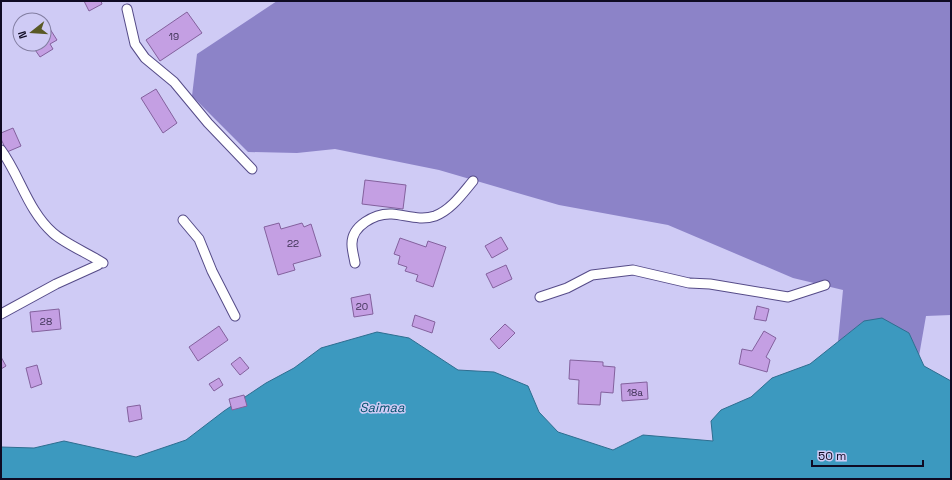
<svg xmlns="http://www.w3.org/2000/svg" width="952" height="480" font-family="'Space Grotesk',sans-serif">
<style>
.forest{fill:#8c83c8}
.water{fill:#3c99bf;stroke:#2e6e90}
.building{fill:#c49fe3;stroke:#83619d}
.lines{fill:none;stroke-linecap:round;stroke-linejoin:round}
.service-casing{stroke:#554b88;stroke-width:11}
.service{stroke:#fff;stroke-width:9}
.labels{text-anchor:middle;dominant-baseline:central;stroke-width:3;stroke-linejoin:round;paint-order:stroke}
.number-label{font-size:10px;fill:#3c3053}
.water-label{font-size:13px;font-style:italic;fill:#00506b;stroke:#cfcbf5}
</style>
<rect width="100%" height="100%" fill="#cfcbf5"/>
<polygon class="forest" points="277,1 951,1 951,315 926,316 919,356 909,333 864,321 838,342 843,290 793,278 668,225 559,205 439,170 335,149 297,153 248,152 192,96 197,54"/>
<polygon class="water" points="882,318 909,333 924,366 951,381 951,479 1,479 1,447 34,448 64,441 136,457 186,440 224,411 266,383 294,368 321,348 377,332 409,338 458,370 494,372 528,386 539,412 558,432 613,450 643,435 713,441 711,421 721,410 751,397 772,378 810,364 864,321"/>
<g class="building">
<polygon points="84,1 101,1 102,4 89,11"/>
<polygon points="187,12 202,33 160,61 146,40"/>
<polygon points="50,29 57,40 50,44 53,49 40,57 31,44 44,44 44,31 45,32"/>
<polygon points="156,89 177,123 163,133 141,98"/>
<polygon points="13,128 21,146 7,152 1,139 1,133"/>
<polygon points="365,180 406,185 403,209 362,204"/>
<polygon points="279,223 281,229 302,223 304,227 311,224 321,256 293,264 295,270 278,275 264,227"/>
<polygon points="501,237 508,249 492,258 485,246"/>
<polygon points="400,238 426,247 428,241 446,247 433,287 416,281 418,275 405,271 407,267 398,264 400,256 394,254"/>
<polygon points="506,265 512,279 493,288 486,274"/>
<polygon points="370,294 373,314 354,317 351,298"/>
<polygon points="757,306 769,309 766,321 754,319"/>
<polygon points="59,309 61,329 32,332 30,312"/>
<polygon points="415,315 435,322 432,333 412,326"/>
<polygon points="505,324 515,333 499,349 490,339"/>
<polygon points="219,326 228,340 198,361 189,347"/>
<polygon points="764,331 776,338 766,357 770,360 767,372 739,364 742,349 752,351"/>
<polygon points="1,357 6,366 1,369"/>
<polygon points="240,357 249,368 240,375 231,364"/>
<polygon points="570,360 603,362 603,366 615,367 613,393 601,392 600,405 578,404 579,380 569,379"/>
<polygon points="37,365 42,384 31,388 26,368"/>
<polygon points="219,378 223,385 214,391 209,384"/>
<polygon points="647,382 648,399 622,401 621,384"/>
<polygon points="244,395 247,406 232,410 229,399"/>
<polygon points="140,405 142,419 129,422 127,407"/>
</g>
<g class="lines">
<defs>
<g id="service">
<polyline points="127,9 135,44 145,58 174,82 208,123 252,169"/>
<path d="M1 150C20 176 28 211 53 233 64 243 89 254 103 263"/>
<polyline points="183,220 199,239 212,271 235,316"/>
<path d="M355 263C354 257 352 250 352 245 351 226 375 213 392 214 406 215 420 221 435 216 451 210 462 194 473 181"/>
<polyline points="540,297 567,288 592,275 633,270 689,283 710,284 788,297 825,285"/>
<polyline points="1,314 56,284 98,265"/>
</g>
</defs>
<use href="#service" class="service-casing"/>
<use href="#service" class="service"/>
</g>
<g class="labels">
<g class="number-label">
<text x="174" y="36">19</text>
<text x="293" y="243">22</text>
<text x="362" y="306">20</text>
<text x="46" y="321">28</text>
<text x="635" y="392">18a</text>
</g>
<g class="water-label">
<text x="382" y="407">Saimaa</text>
</g>
</g>
<rect width="952" height="480" fill="none" stroke="#0f0b23" stroke-width="4"/>
<g transform="translate(32 32) rotate(253)"><circle r="19" fill="#cfcbf5" stroke="#827ea1"/>
<path d="M0-3L7 15L0 10L-7 15Z" fill="#595926"/>
<text y="-6" font-size="11" font-weight="bold" text-anchor="middle" fill="#0f0b23">N</text>
</g>
<path d="M812 460v6h111v-6" fill="none" stroke="#0f0b23" stroke-width="2"/>
<text x="818" y="460" font-size="12" fill="#0f0b23" stroke="#cfcbf5" stroke-width="3" paint-order="stroke">50 m</text>
</svg>
